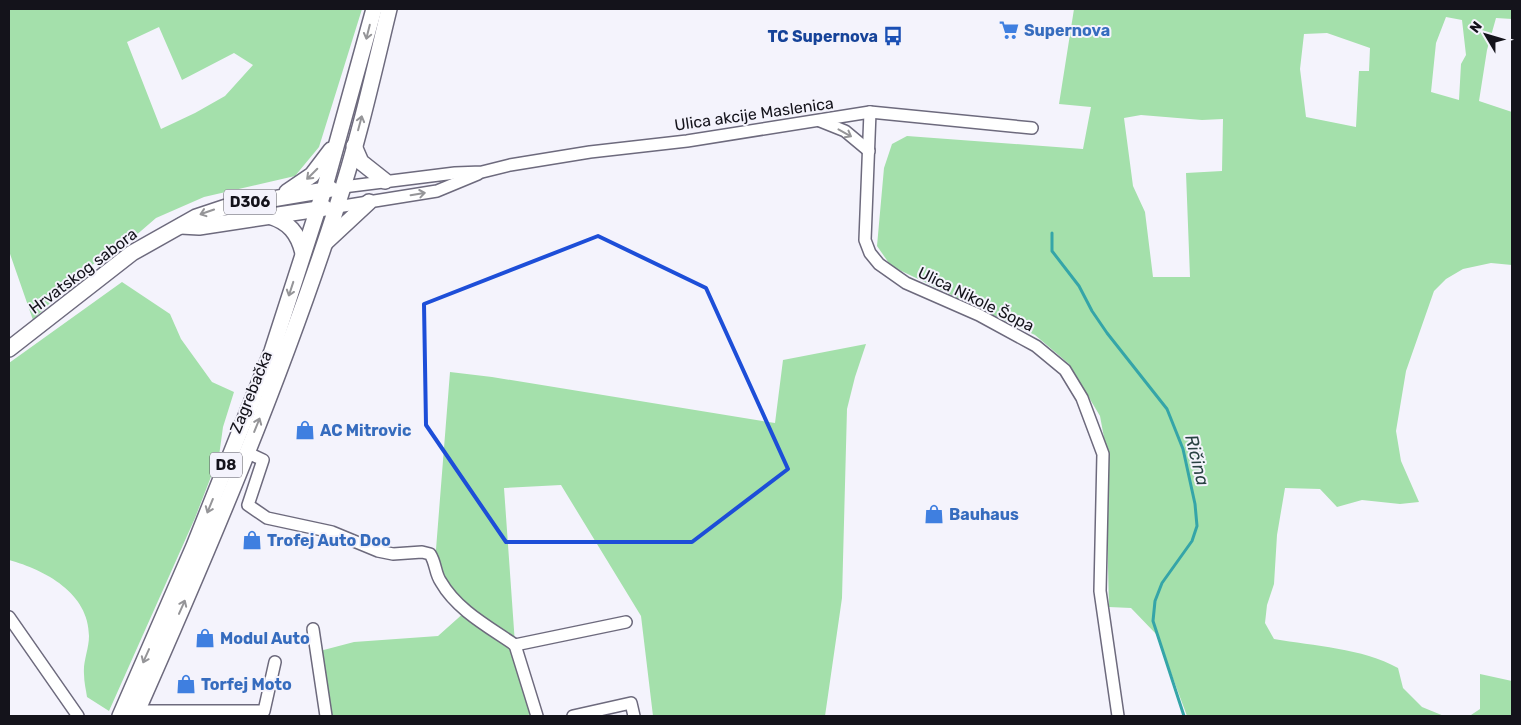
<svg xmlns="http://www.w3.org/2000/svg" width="1521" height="725" font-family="Rubik,sans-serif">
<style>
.green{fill:#a4e0ab;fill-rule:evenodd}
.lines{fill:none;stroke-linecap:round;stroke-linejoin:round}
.stream{stroke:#35a5a8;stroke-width:3}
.minor-casing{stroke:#6d6a7d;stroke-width:14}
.major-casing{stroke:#6d6a7d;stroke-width:18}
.minor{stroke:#fff;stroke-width:11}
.major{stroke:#fff;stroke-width:15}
.oneway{stroke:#959598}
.marked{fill:none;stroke:#1d4ed8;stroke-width:4;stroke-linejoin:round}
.labels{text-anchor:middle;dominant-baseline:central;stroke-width:4;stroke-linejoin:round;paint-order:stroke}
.shield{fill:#f4f3fc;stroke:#57565e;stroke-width:1}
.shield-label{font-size:15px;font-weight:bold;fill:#14131b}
.shop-label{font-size:16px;font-weight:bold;fill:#366cbe;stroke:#f4f3fc;text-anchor:start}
.transit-label{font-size:16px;font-weight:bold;fill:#164399;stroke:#f4f3fc;text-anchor:end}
.street-label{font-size:16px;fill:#14131b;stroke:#f4f3fc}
.water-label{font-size:18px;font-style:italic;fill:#294243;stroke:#f4f3fc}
</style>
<rect width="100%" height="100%" fill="#f4f3fc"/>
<g class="green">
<path d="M9 9H362L319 147 295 176 204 197 156 218 134 237 113 248 68 285 33 320 9 251ZM159 27 182 80 234 53 253 65 225 96 195 113 161 129 127 42Z"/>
<path d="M1074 9H1512V19L1496 18 1487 50 1479 101 1512 112V265L1491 263 1463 269 1446 279 1434 291 1406 371 1396 431 1401 461 1419 502 1400 504 1362 500 1337 507 1320 489 1285 488 1277 535 1274 584 1267 605 1265 623 1274 639C1314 646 1362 648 1398 668L1403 688 1422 707 1444 716H1187L1157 635 1131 608 1109 607 1105 443 1100 416 1069 364 1035 335 891 266 877 246 884 168 892 144 907 136 1083 149 1091 107 1059 104ZM1446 17 1462 20 1466 55 1461 64 1459 100 1431 92 1436 43ZM1327 33 1370 48 1369 71H1359L1356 127 1306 117 1300 69 1304 34ZM1141 115 1202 120 1223 119 1222 171 1186 173 1190 277H1153L1145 212 1133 186 1124 118Z"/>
<path d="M122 282 170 314 181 339 212 382 234 392 223 427 219 456 195 518 109 711 87 697C86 690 84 682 84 674 83 661 89 649 89 636 89 593 45 570 9 560V363Z"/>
<polygon points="866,344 855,377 847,409 842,598 825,716 653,716 641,616 561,485 504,488 515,644 536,713 524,716 326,716 316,652 354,642 438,636 466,611 458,604 435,562 450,372 492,377 775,423 783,360"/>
<polygon points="1480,674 1512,681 1512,716 1459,716 1471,715 1480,709"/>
</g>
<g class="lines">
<polyline class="stream" points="1052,233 1052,251 1079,286 1092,311 1107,333 1167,409 1183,449 1195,504 1197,526 1192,541 1162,583 1155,601 1153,621 1184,716"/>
<defs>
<g id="minor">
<polyline points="870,112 865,240 870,253 879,264 906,283 979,315 1036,346 1065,370 1082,398 1103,454 1100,591 1118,716"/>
<polyline points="820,121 845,131 869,151"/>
<polyline points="343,187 455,173 482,172 510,165 590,152 687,141 870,112 1032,128"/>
<polyline points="337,207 437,191 478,174"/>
<path d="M246 452 263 460 248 505 267 518 332 532 378 551 393 554 422 552 430 554C436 563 435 574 441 582 457 610 489 627 515 645"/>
<polyline points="9,617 78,716"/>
<polyline points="313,629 326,716"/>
<polyline points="515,645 626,622"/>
<polyline points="515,645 537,716"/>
<polyline points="138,711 264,711 275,662"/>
<polyline points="573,716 631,703 634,716"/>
</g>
<g id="major">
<polyline points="354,146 361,162 385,181"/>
<polyline points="287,192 312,175 331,150"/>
<path d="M269 216C289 222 298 233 303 253"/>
<polyline points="181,226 199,227 325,208"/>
<polyline points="326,242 369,202"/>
<polyline points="9,349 132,253 196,217 226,207 331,189"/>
<polyline points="120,716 194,546 272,351 324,190 374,9"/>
<path d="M135 716C209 549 281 380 337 206 358 142 373 75 389 9"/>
</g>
</defs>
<use href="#minor" class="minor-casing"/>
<use href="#major" class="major-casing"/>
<use href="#minor" class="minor"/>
<use href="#major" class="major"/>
</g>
<defs><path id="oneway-shaft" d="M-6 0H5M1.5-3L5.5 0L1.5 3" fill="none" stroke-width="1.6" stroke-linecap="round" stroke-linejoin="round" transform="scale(1.25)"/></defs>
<g class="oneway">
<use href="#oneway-shaft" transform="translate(368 32) rotate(104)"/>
<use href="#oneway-shaft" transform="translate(360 123) rotate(-75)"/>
<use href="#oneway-shaft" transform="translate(845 133) rotate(29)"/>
<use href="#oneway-shaft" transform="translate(312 174) rotate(135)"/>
<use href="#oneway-shaft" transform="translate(418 194) rotate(-9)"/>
<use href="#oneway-shaft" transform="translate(207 212) rotate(161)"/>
<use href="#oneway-shaft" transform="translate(291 289) rotate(108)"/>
<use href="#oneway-shaft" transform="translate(257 425) rotate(-68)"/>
<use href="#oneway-shaft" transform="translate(210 506) rotate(112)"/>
<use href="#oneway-shaft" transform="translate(182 607) rotate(-66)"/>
<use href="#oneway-shaft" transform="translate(146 656) rotate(114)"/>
</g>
<path class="marked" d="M598 236 706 288 788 469 692 542H506L426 425 424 304Z"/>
<defs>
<symbol id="supermarket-bare" viewBox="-9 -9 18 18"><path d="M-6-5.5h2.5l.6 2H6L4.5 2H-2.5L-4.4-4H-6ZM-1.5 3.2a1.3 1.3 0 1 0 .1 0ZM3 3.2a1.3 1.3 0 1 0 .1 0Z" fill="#3f7fe0" stroke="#f4f3fc" stroke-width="2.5" paint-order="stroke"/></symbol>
<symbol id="bus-bare" viewBox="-9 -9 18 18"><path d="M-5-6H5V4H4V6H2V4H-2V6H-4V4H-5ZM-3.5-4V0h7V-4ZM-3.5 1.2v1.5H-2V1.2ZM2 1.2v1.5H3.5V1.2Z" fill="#1a4fb4" stroke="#f4f3fc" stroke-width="2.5" paint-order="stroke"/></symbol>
<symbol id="shop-bare" viewBox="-9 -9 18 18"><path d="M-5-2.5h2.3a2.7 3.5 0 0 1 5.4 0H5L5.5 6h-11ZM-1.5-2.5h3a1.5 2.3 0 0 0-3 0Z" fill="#3f7fe0" stroke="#f4f3fc" stroke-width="2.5" paint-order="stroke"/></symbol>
</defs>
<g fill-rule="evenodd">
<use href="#supermarket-bare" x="995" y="16" width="28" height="28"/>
<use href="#bus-bare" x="879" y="22" width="28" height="28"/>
<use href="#shop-bare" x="291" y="416" width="28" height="28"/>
<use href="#shop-bare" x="920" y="500" width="28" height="28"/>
<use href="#shop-bare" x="238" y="526" width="28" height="28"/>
<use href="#shop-bare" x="191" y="624" width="28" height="28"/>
<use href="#shop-bare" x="172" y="670" width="28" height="28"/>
</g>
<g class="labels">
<g class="shield">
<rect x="224" y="189.5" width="52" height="25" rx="4"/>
<rect x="210" y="452.5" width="32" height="25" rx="4"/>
</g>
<g class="shield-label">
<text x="250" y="202">D306</text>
<text x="226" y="465">D8</text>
</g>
<g class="shop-label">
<text x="1024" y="30">Supernova</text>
<text x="320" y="430">AC Mitrovic</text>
<text x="949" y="514">Bauhaus</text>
<text x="267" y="540">Trofej Auto Doo</text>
<text x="220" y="638">Modul Auto</text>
<text x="201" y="684">Torfej Moto</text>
</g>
<g class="transit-label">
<text x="878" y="36">TC Supernova</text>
</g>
<g class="street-label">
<text transform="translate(754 114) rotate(-8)">Ulica akcije Maslenica</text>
<text transform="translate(83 271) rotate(-37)">Hrvatskog sabora</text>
<text transform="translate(976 299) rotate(26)">Ulica Nikole Šopa</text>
<text transform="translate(251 392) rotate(-68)">Zagrebačka</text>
</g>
<g class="water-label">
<text transform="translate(1197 460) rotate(76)">Ričina</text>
</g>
</g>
<rect width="1521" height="725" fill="none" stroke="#14131b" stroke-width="20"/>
<g transform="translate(1486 35) rotate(308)" stroke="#f4f3fc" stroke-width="4" paint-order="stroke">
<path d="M0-4L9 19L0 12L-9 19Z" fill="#14131b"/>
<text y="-8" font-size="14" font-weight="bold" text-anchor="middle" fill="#14131b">N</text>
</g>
</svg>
